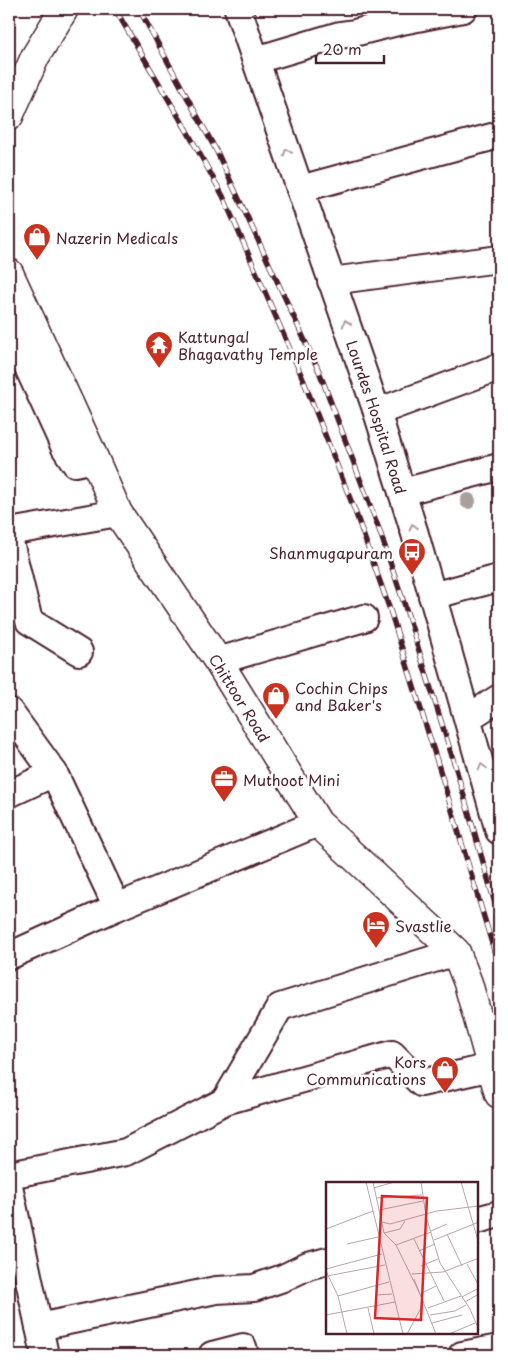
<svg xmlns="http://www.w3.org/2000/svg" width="508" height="1364" font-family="'Playpen Sans',sans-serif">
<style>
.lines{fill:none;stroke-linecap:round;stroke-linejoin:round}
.minor-casing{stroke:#4a1f2b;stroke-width:30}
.major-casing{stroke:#4a1f2b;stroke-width:31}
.minor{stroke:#fff;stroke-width:26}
.major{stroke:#fff;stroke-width:28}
.rail-casing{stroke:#4a1f2b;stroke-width:5.5}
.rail{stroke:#fff;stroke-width:4;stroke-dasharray:11;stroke-linecap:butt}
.tree{fill:#a9a09e}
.oneway{stroke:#ae9aa0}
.labels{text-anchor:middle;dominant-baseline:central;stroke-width:5;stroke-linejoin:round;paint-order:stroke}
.poi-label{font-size:15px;fill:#4a1f2b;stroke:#fff;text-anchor:start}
.street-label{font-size:15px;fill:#4a1f2b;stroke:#fff}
.inset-road{fill:none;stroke:#b7a5aa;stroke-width:1}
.view{fill:#d62828;fill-opacity:0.15;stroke:#d62828;stroke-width:2.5}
.inset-edge{fill:none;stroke:#4a1f2b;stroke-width:2.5}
</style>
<rect width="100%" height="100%" fill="#fff"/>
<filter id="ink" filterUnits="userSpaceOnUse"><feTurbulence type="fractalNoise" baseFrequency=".02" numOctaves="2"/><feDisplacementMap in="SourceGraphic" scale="10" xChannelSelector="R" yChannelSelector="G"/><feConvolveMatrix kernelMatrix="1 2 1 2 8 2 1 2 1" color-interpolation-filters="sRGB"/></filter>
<g filter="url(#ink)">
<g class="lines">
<defs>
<g id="minor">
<path id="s1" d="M238 9 377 412 415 534 499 831"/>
<polyline points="256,60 340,35 354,33 402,21 463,9"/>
<polyline points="300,189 499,135"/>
<polyline points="331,281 499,259"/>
<polyline points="9,326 65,448 75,463 94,459"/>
<polyline points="377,412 499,367"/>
<polyline points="402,492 499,467"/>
<polyline points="9,532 118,513"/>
<polyline points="9,538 29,621 79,652"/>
<polyline points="432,596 499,578"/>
<polyline points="218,661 364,618"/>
<polyline points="9,711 54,773 117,907"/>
<polyline points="468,718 499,698"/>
<polyline points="9,794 54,773"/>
<polyline points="9,956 117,907 318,823"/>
<polyline points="225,1101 280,1007 456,952"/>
<polyline points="9,1175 126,1152 225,1101 392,1054 421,1083 492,1067"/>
<polyline points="9,1186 45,1355"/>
<polyline points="477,1220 499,1214"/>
<polyline points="39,1327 216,1290 254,1288 283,1278 308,1266 327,1261"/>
<polyline points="212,1355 243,1347 245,1355"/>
<polyline points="462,1355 499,1348"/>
</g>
<g id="major">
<polyline points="9,116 35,57 64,9"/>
<path id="s2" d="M9 273 90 449 118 513 218 661 318 823 456 952 468 983 499 1094"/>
</g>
</defs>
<use href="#minor" class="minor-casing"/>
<use href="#major" class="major-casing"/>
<use href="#minor" class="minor"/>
<use href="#major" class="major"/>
<defs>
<g id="rail">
<polyline points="115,9 186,129 223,196 303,379 355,511 390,610 442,777 499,967"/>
<polyline points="139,9 217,152 319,371 379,529 405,606 457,772 499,917"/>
</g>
</defs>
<use href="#rail" class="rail-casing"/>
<use href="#rail" class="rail"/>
</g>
<circle class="tree" cx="468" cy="501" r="8"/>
<defs><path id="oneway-chevron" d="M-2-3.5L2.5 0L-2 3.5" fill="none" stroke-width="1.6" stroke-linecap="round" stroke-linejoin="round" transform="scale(1.25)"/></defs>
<g class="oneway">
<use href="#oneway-chevron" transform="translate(287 152) rotate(-109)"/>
<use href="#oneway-chevron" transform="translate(346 323) rotate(-109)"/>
<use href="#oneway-chevron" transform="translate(413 527) rotate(-107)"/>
<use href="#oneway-chevron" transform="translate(482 767) rotate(-105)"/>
</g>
</g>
<defs>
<symbol id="shop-pin" viewBox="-11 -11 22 30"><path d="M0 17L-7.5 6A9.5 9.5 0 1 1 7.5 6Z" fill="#c8321e" stroke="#fff"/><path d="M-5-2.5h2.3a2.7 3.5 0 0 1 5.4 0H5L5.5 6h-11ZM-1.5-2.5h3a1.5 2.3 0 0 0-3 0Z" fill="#fff"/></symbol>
<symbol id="temple-pin" viewBox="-11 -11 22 30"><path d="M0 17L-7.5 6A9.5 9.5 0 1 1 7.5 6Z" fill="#c8321e" stroke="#fff"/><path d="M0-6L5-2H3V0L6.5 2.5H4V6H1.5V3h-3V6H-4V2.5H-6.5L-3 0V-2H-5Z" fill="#fff"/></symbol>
<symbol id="bus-pin" viewBox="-11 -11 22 30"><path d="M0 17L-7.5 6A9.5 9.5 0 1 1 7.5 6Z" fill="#c8321e" stroke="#fff"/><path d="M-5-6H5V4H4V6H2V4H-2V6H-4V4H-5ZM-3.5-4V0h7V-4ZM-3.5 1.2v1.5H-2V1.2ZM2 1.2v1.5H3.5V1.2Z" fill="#fff"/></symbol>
<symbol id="office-pin" viewBox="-11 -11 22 30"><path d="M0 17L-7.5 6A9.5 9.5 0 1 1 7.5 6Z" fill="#c8321e" stroke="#fff"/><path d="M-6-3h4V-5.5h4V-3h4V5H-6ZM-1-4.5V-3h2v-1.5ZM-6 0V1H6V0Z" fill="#fff"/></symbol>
<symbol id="hotel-pin" viewBox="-11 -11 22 30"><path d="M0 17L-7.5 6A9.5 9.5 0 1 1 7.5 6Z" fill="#c8321e" stroke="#fff"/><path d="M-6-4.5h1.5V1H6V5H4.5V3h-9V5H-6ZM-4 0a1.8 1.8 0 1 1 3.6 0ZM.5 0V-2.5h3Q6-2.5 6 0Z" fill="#fff"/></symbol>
</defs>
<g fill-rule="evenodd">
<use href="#shop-pin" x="21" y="221" width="32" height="43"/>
<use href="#temple-pin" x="143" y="329" width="32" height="43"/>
<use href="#bus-pin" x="396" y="536" width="32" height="43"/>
<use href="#shop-pin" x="260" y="680" width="32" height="43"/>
<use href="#office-pin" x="208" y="763" width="32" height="43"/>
<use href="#hotel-pin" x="360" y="909" width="32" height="43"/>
<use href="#shop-pin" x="429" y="1054" width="32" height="43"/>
</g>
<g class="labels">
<g class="poi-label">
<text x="56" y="237">Nazerin Medicals</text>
<text x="178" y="336">Kattungal<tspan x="178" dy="17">Bhagavathy Temple</tspan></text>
<text x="393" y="552" text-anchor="end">Shanmugapuram</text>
<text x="295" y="687">Cochin Chips<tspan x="295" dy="17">and Baker's</tspan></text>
<text x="243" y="779">Muthoot Mini</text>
<text x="395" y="925">Svastlie</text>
<text x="426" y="1061" text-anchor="end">Kors<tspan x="426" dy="17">Communications</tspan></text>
</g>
<g class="street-label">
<text stroke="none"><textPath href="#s1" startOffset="431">Lourdes Hospital Road</textPath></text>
<text stroke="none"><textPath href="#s2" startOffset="485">Chittoor Road</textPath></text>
</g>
</g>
<g transform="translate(326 1182)">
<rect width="152" height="152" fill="#fff"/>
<path class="inset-road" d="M40 0 77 152M47 0 58 51 70 63 96 116 95 126 81 152M95 0 100 34 114 81 144 127 153 148M135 0 153 62M48 6 68 0M50 16 96 13M53 28 97 19M56 40 64 42 111 29 153 24M0 47 47 29M105 49 121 42M58 51 74 47 79 39M121 52 136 84M88 57 118 119M108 58 153 40M21 62 52 55M70 63 105 50M93 69 109 62M141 82 153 104M95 84 112 77M0 87 56 72M0 89 12 114 21 152M86 92 117 90 153 76M1 94 59 83M88 97 110 152M96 111 110 104M50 113 66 112M12 114 63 100M136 115 153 106M139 120 153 112M42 126 48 152M102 126 135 114M0 133 69 120M104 133 129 129 140 123M106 141 136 133M123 152 149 141"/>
<path class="view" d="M56 14 101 16 95 138 49 136Z"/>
<rect width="152" height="152" class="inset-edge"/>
</g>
<rect width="508" height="1364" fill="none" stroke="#fff" stroke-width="30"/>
<rect x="15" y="15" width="478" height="1334" fill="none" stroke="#4a1f2b" stroke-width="2" filter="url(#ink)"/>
<path d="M316 55v8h68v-8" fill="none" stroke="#4a1f2b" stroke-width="2.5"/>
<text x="323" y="55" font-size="15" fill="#4a1f2b" stroke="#ffffff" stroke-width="4" paint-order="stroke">20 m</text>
</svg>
